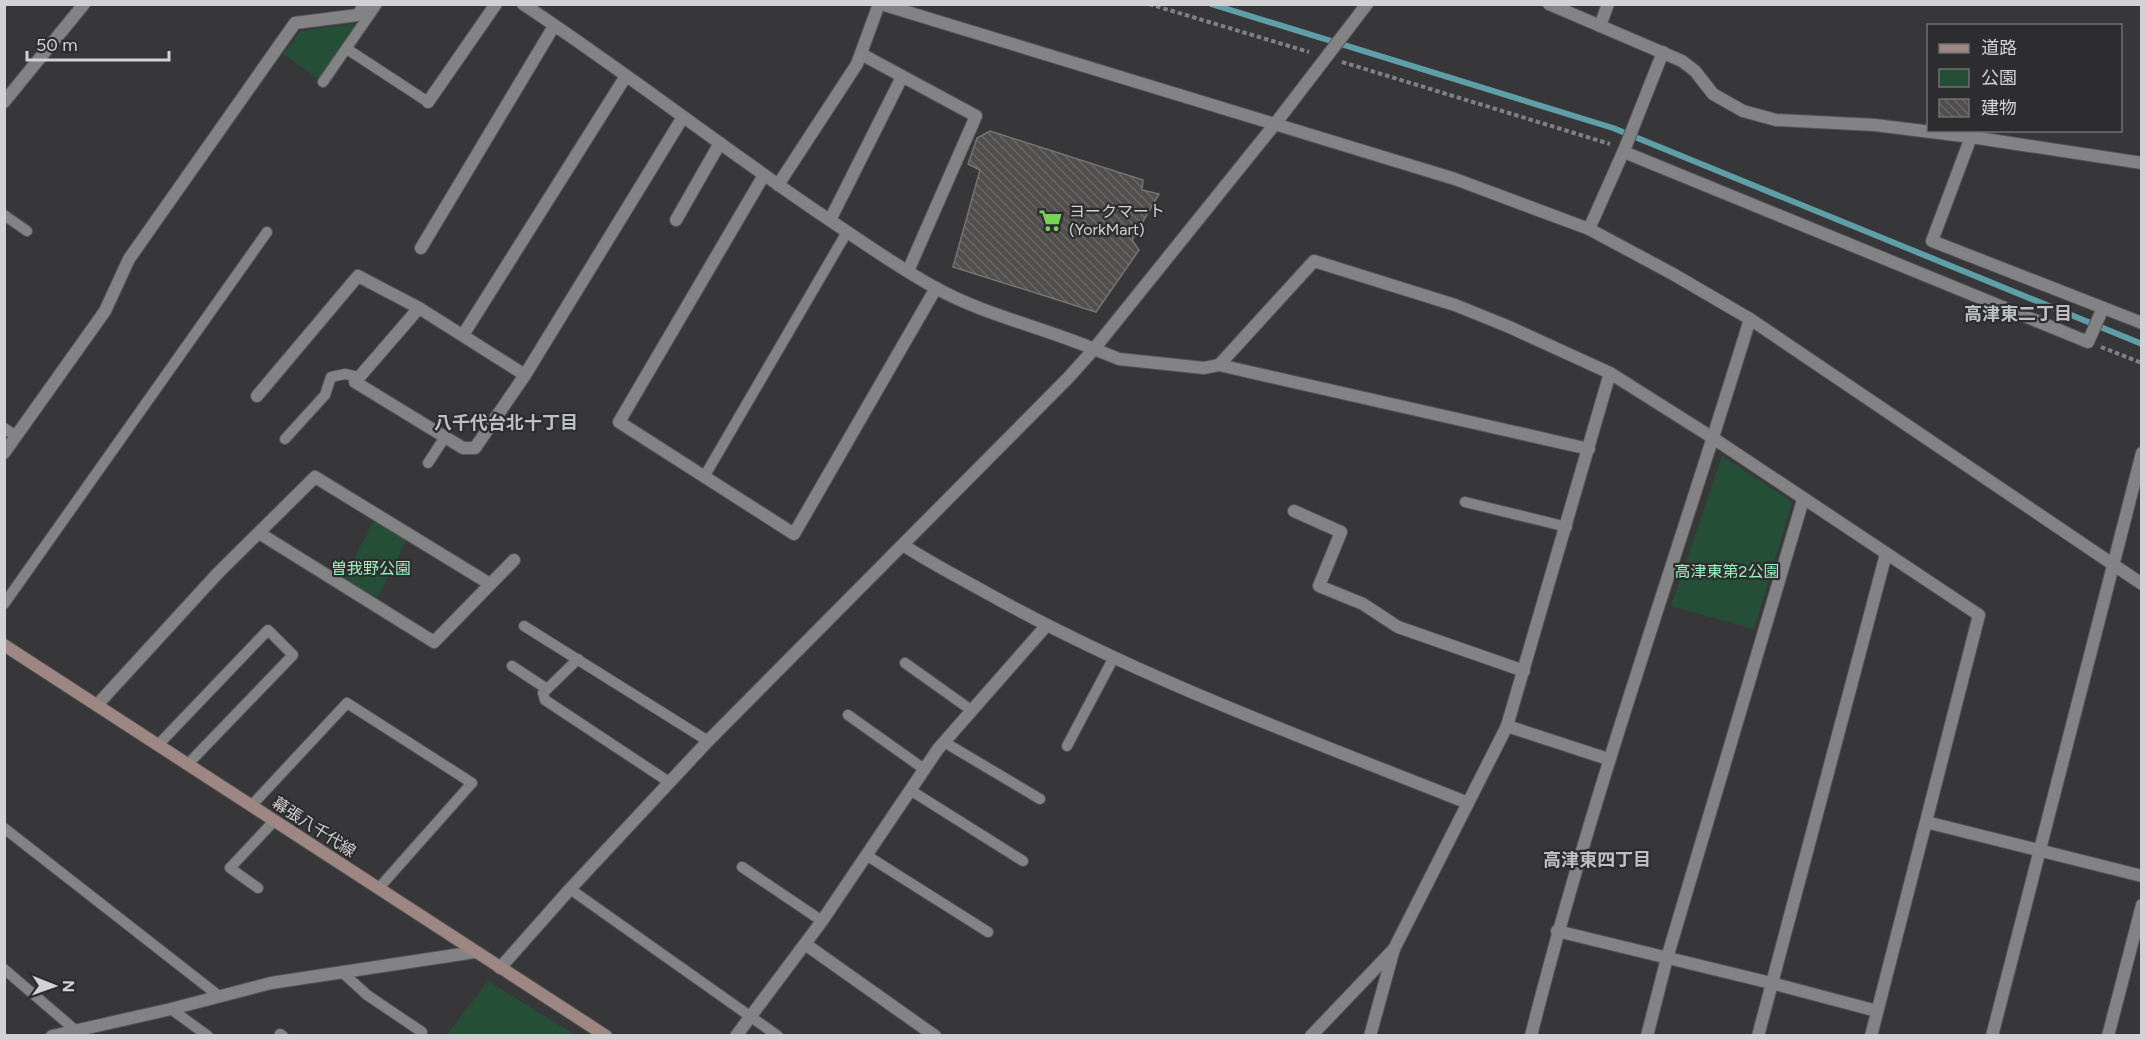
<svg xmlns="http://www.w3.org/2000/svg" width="2146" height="1040" font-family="Figtree,'Noto Sans JP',sans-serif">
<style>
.green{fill:#254e37}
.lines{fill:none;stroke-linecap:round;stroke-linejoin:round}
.stream{stroke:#5e9ea6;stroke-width:6}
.building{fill:url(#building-back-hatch);stroke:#767472;stroke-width:1.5}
.service-casing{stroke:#545457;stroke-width:12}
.minor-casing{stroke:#545457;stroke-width:14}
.tertiary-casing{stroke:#545457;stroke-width:14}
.secondary-casing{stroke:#545457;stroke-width:14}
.path{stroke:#808082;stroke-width:4;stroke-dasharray:4.5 3;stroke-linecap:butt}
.service{stroke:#838386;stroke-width:10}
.minor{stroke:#838386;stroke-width:12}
.tertiary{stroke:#838386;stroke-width:12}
.secondary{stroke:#9e8783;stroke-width:12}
.labels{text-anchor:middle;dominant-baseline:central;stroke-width:4.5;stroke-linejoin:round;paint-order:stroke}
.poi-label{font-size:16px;fill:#d2d2d4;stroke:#2d2d2f;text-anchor:start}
.park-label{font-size:16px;fill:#98f2bd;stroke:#2d2d2f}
.street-label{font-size:16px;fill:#d2d2d4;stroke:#2d2d2f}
.neighbourhood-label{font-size:18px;font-weight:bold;fill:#bebfc2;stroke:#2d2d2f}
</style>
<defs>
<pattern id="building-back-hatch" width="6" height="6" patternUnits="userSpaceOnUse" patternTransform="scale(1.5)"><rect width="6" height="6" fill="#514f4d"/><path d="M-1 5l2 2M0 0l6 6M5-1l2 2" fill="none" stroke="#696766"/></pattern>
</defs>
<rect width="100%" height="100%" fill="#373739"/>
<g class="green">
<polygon points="365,22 323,82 283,54 301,31"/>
<polygon points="1722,456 1792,502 1754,629 1671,606"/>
<polygon points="374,521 407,539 378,597 343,579"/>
<polygon points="488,981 575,1035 447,1035"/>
</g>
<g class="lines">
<polyline class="stream" points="1211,4 1613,128 2142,344"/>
</g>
<polygon class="building" points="990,131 1143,180 1142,190 1159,194 1132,240 1139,250 1096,312 953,267 980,170 968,164 977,138"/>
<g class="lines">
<defs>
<g id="service">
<polyline points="347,49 428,102"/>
<polyline points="323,82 377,4"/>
<polyline points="4,215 27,231"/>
<polyline points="4,428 16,436"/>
<polyline points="285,439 325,395 331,377 345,374 359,377"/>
<polyline points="428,463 445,437"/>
<polyline points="704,477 847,232"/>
<polyline points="1465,502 1567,527"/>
<polyline points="4,604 267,232"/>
<polyline points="524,626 708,741"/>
<polyline points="578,659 543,693 545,700 669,782"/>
<polyline points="905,663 971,710"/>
<polyline points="512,666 547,689"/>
<polyline points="848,715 924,769"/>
<polyline points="944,742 1040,799"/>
<polyline points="158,745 268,630 293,655 188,764"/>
<polyline points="1067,746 1114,657"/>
<polyline points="910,790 1023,861"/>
<polyline points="251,806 347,703 472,783 378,889"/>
<polyline points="4,828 219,996"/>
<polyline points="866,855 988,932"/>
<polyline points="742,867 822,921"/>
<polyline points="258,888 230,868 274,821"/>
<polyline points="570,889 778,1036"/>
<polyline points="4,969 74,1029"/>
<polyline points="343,973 367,995 422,1032"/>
<polyline points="171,1009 208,1036"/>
<polyline points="279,1036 280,1034 283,1036"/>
</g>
<g id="minor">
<polyline points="1549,4 1682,61 1695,71 1713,94 1743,111 1776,120 1875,125 1971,137 2142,163"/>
<polyline points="1600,26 1608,4"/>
<polyline points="861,54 976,116 908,271"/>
<polyline points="4,102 84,4"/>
<polyline points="428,102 496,4"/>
<polyline points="1971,137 1932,241 2142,323"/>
<polyline points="1624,152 2088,342 2103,308"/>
<polyline points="764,175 619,422 794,534 936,288"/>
<polyline points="778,185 857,64 879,4"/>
<polyline points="676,220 720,143"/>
<polyline points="830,220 902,77"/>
<polyline points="1589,229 1625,148 1663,52"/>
<polyline points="421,248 554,26"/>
<polyline points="463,335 626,76"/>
<polyline points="1094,349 1119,359 1204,368 1219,365 1589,449"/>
<polyline points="1219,365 1314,261 1455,305 1507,326 1610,373 1713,438 1979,615 1871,1036"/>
<polyline points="525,375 419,308 355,382 463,448 475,448 525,375 683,117"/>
<polyline points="257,396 358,276 419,308"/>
<polyline points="4,453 105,311 129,259 295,23 358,15 365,4"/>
<polyline points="1294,511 1341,532 1319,586 1363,604 1398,627 1524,671"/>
<polyline points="259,533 434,642 514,560"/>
<path d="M903 545C929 562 958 577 985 592 1139 678 1305 738 1468 803"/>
<polyline points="97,705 218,573 315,477 490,584"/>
<polyline points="1507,726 1608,759"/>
<polyline points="1926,822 2142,876"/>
<polyline points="1557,931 1771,983 1877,1011"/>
<polyline points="805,944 935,1036"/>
<polyline points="52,1036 171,1009 271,983 475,952"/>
<polyline points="736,1036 822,921 938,749 1046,626"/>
<polyline points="1311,1036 1394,949"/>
<path d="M1531 1036C1592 793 1677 558 1750 319"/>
<polyline points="1647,1036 1667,958 1803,500"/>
<polyline points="1758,1036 1886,554"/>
<polyline points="2108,1036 2142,905"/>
</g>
<g id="tertiary">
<path d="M523 4C624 71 719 145 819 213 857 238 894 265 934 287 984 315 1042 327 1094 349"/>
<polyline points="881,4 1455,179 1589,229 1673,274 1750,319 2142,584"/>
<polyline points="500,968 570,889 708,741 1069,377 1094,349 1275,124 1367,4"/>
<polyline points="1370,1036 1394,949 1507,726 1610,373"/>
<polyline points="1992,1036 2142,453"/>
</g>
<polyline id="secondary" points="4,645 606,1036"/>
</defs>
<use href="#service" class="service-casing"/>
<use href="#minor" class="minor-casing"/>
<use href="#tertiary" class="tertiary-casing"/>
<use href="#secondary" class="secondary-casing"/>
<g class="path">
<polyline points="1149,4 1309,52"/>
<polyline points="1342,62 1610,144"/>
<polyline points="2101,347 2142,363"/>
</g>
<use href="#service" class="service"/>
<use href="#minor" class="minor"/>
<use href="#tertiary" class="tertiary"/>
<use href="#secondary" class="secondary"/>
</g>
<defs>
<symbol id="supermarket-bare" viewBox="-9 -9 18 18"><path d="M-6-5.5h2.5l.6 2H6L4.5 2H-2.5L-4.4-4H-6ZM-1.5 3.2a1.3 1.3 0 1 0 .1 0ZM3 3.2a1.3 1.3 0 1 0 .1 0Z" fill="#77d25a" stroke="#2d2d2f" stroke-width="2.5" paint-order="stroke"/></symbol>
</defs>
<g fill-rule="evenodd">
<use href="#supermarket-bare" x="1034" y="204" width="33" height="33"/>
</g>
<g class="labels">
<g class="poi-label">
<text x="1069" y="211">ヨークマート<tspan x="1069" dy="18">(YorkMart)</tspan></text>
</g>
<g class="park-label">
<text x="371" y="568">曽我野公園</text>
<text x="1727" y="571">高津東第2公園</text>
</g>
<g class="street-label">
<text transform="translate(314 827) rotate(33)">幕張八千代線</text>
</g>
<g class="neighbourhood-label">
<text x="2018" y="314">高津東二丁目</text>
<text x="506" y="423">八千代台北十丁目</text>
<text x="1597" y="860">高津東四丁目</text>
</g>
</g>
<rect width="2146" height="1040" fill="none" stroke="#d2d2d4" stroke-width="12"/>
<rect x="1927" y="24" width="195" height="108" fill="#2d2d2f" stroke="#6f6f71" stroke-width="1.5"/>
<rect x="1939" y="44" width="30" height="9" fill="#9e8783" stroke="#6f6f71" stroke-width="1.5"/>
<text x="1981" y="54" font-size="18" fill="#d2d2d4">道路</text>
<rect x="1939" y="69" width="30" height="18" fill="#254e37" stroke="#6f6f71" stroke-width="1.5"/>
<text x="1981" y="84" font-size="18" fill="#d2d2d4">公園</text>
<rect x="1939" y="99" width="30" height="18" fill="url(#building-back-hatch)" stroke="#6f6f71" stroke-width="1.5"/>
<text x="1981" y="114" font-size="18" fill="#d2d2d4">建物</text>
<g transform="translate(54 986) rotate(91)" stroke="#2d2d2f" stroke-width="4.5" paint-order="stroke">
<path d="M0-4.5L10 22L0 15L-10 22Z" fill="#d2d2d4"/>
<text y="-9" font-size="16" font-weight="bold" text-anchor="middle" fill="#d2d2d4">N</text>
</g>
<path d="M27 51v9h142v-9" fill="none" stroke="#d2d2d4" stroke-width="3"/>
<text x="36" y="51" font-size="18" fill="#d2d2d4" stroke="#2d2d2f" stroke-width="4.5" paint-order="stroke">50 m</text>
</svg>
